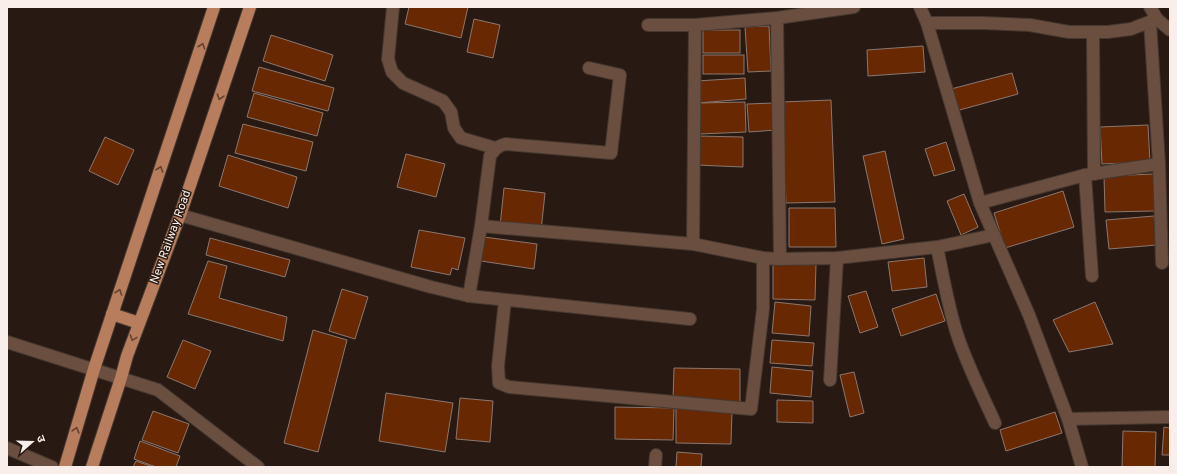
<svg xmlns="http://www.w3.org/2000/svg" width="1177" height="474" font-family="Overpass,'Noto Sans Devanagari',sans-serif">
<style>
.building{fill:#682902;stroke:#8a776f}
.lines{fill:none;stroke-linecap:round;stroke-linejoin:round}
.minor-casing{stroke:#453830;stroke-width:14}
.major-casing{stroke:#453830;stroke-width:14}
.minor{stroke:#6a4e3f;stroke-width:12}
.major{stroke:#b87d5d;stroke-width:12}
.oneway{stroke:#624230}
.labels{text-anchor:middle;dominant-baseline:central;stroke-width:3;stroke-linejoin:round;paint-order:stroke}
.street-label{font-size:12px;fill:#f9eee9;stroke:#281a12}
</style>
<rect width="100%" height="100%" fill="#281a12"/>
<g class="building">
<polygon points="409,7 468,7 461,38 405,24"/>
<polygon points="474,19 500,25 493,58 467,52"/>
<polygon points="769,26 771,71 748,72 745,27"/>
<rect x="703" y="30" width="37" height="23"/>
<polygon points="271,35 333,55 325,81 263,61"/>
<polygon points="923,46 925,72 868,76 867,50"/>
<rect x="703" y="55" width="41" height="19"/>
<polygon points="259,67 334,88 328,111 252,91"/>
<polygon points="1012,73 1018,94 956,111 951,89"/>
<polygon points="745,78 746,99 698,103 696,81"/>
<polygon points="254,93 323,113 317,136 247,117"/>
<polygon points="831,100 835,202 786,203 782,102"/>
<polygon points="745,102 746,132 700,134 699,103"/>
<polygon points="774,103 776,130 749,132 747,104"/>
<polygon points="243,124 313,142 306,171 235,153"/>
<polygon points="1148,125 1150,162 1102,164 1100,127"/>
<polygon points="697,136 743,137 743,167 696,165"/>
<polygon points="105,137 134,150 118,185 89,171"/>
<polygon points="946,142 955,170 934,176 925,149"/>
<polygon points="885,151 904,239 882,244 863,156"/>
<polygon points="406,154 445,164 436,197 397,187"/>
<polygon points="228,155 297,177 288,208 219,186"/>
<polygon points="1154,174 1155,211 1105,212 1104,176"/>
<polygon points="504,188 545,193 541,231 500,226"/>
<polygon points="1063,191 1074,227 1005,248 994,213"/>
<polygon points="964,194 978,227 961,235 947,201"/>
<polygon points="789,208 835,208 836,247 789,247"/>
<polygon points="1154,216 1157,245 1109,249 1106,220"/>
<polygon points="419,230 465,238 458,270 452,268 450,275 411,267"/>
<polygon points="484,237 537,244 534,269 481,261"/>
<polygon points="210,238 290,260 285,277 206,255"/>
<polygon points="924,258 927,287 892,291 888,262"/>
<polygon points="208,261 227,266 219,298 287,317 283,341 188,314"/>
<polygon points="773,264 816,264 815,300 773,299"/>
<polygon points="342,289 368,297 355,339 329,331"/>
<polygon points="866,291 878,327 860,333 848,296"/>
<polygon points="936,294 945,321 901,336 892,309"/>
<polygon points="775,302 811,306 809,336 772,333"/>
<polygon points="1095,302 1113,344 1069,352 1053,320"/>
<polygon points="313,330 347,340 318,452 284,443"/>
<polygon points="183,340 211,351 195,389 167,377"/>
<polygon points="772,340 814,343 812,366 770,363"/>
<polygon points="772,367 813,371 811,397 770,393"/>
<polygon points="674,368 740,369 740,402 673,400"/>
<polygon points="854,372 864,413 850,417 840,375"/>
<polygon points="386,393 453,403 445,452 379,441"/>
<polygon points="460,398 493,401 490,442 456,439"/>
<polygon points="777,400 813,401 813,423 777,422"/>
<polygon points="615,407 674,408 673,440 615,439"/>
<polygon points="676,408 732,410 731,444 676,443"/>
<polygon points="153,411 189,424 178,453 142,440"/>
<polygon points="1055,412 1062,433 1006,451 1000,430"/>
<polygon points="1164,427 1170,428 1170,455 1162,455"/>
<polygon points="1123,431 1156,432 1155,467 1122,467"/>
<polygon points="140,441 180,456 176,467 156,467 134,459"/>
<polygon points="677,452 702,454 701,467 676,467"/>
<polygon points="136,461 153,467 133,467"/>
</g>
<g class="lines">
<defs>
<g id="minor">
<polyline points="393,7 388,59 392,72 403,83 443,101 451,112 454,128 461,138 495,148"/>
<polyline points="920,7 927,23 980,203 1029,315 1068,419 1082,467"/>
<polyline points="1150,7 1157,19 1170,30"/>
<polyline points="777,18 780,259"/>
<polyline points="927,23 983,23 1030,25 1069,32 1108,32 1131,29 1157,19"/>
<polyline points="648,25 695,25 777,18 854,7"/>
<polyline points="1093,32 1094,174"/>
<polyline points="1159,164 1162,263"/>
<polyline points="1085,175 1092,276"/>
<polyline points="980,203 1085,175 1159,164 1150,22"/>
<polyline points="180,215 431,287 469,296 690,319"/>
<polyline points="481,226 693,244 763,258 780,259 837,258 937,247 994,235"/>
<polyline points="693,244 695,25"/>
<path d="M937 247C943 276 948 306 957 334 967 365 982 394 995 423"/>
<path d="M469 296 481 226 490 156C495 149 497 146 506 144L611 153 620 75 589 68"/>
<polyline points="505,300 498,366 499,383 509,387 751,409 763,309 763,258"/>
<polyline points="7,342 158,390 258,467"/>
<polyline points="830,380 837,258"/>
<polyline points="1068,419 1170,417"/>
<polyline points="7,448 52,467"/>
<polyline points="655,467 656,455"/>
</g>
<g id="major">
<polyline points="112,314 139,323"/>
<polyline points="65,467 94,369 214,7"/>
<polyline points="92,467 121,378 127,356 180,215 250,7"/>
</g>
</defs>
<use href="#minor" class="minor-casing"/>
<use href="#major" class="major-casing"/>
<use href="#minor" class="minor"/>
<use href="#major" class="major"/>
</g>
<defs><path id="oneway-chevron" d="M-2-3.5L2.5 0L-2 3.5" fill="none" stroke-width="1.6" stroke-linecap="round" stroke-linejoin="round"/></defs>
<g class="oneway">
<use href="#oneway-chevron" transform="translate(202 46) rotate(-71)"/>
<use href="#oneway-chevron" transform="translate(220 97) rotate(108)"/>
<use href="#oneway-chevron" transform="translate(160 169) rotate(-71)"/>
<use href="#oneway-chevron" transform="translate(119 292) rotate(-71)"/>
<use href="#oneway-chevron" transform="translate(133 338) rotate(110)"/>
<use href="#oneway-chevron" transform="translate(76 430) rotate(-74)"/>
</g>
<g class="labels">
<g class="street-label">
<text transform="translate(171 237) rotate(-70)">New Railway Road</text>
</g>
</g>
<rect width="1177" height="474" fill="none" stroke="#f9eee9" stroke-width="16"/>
<g transform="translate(32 442) rotate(70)" stroke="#281a12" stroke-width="3" paint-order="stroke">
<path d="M0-3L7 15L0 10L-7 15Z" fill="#f9eee9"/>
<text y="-6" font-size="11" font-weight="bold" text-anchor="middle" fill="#f9eee9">उ</text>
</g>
</svg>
